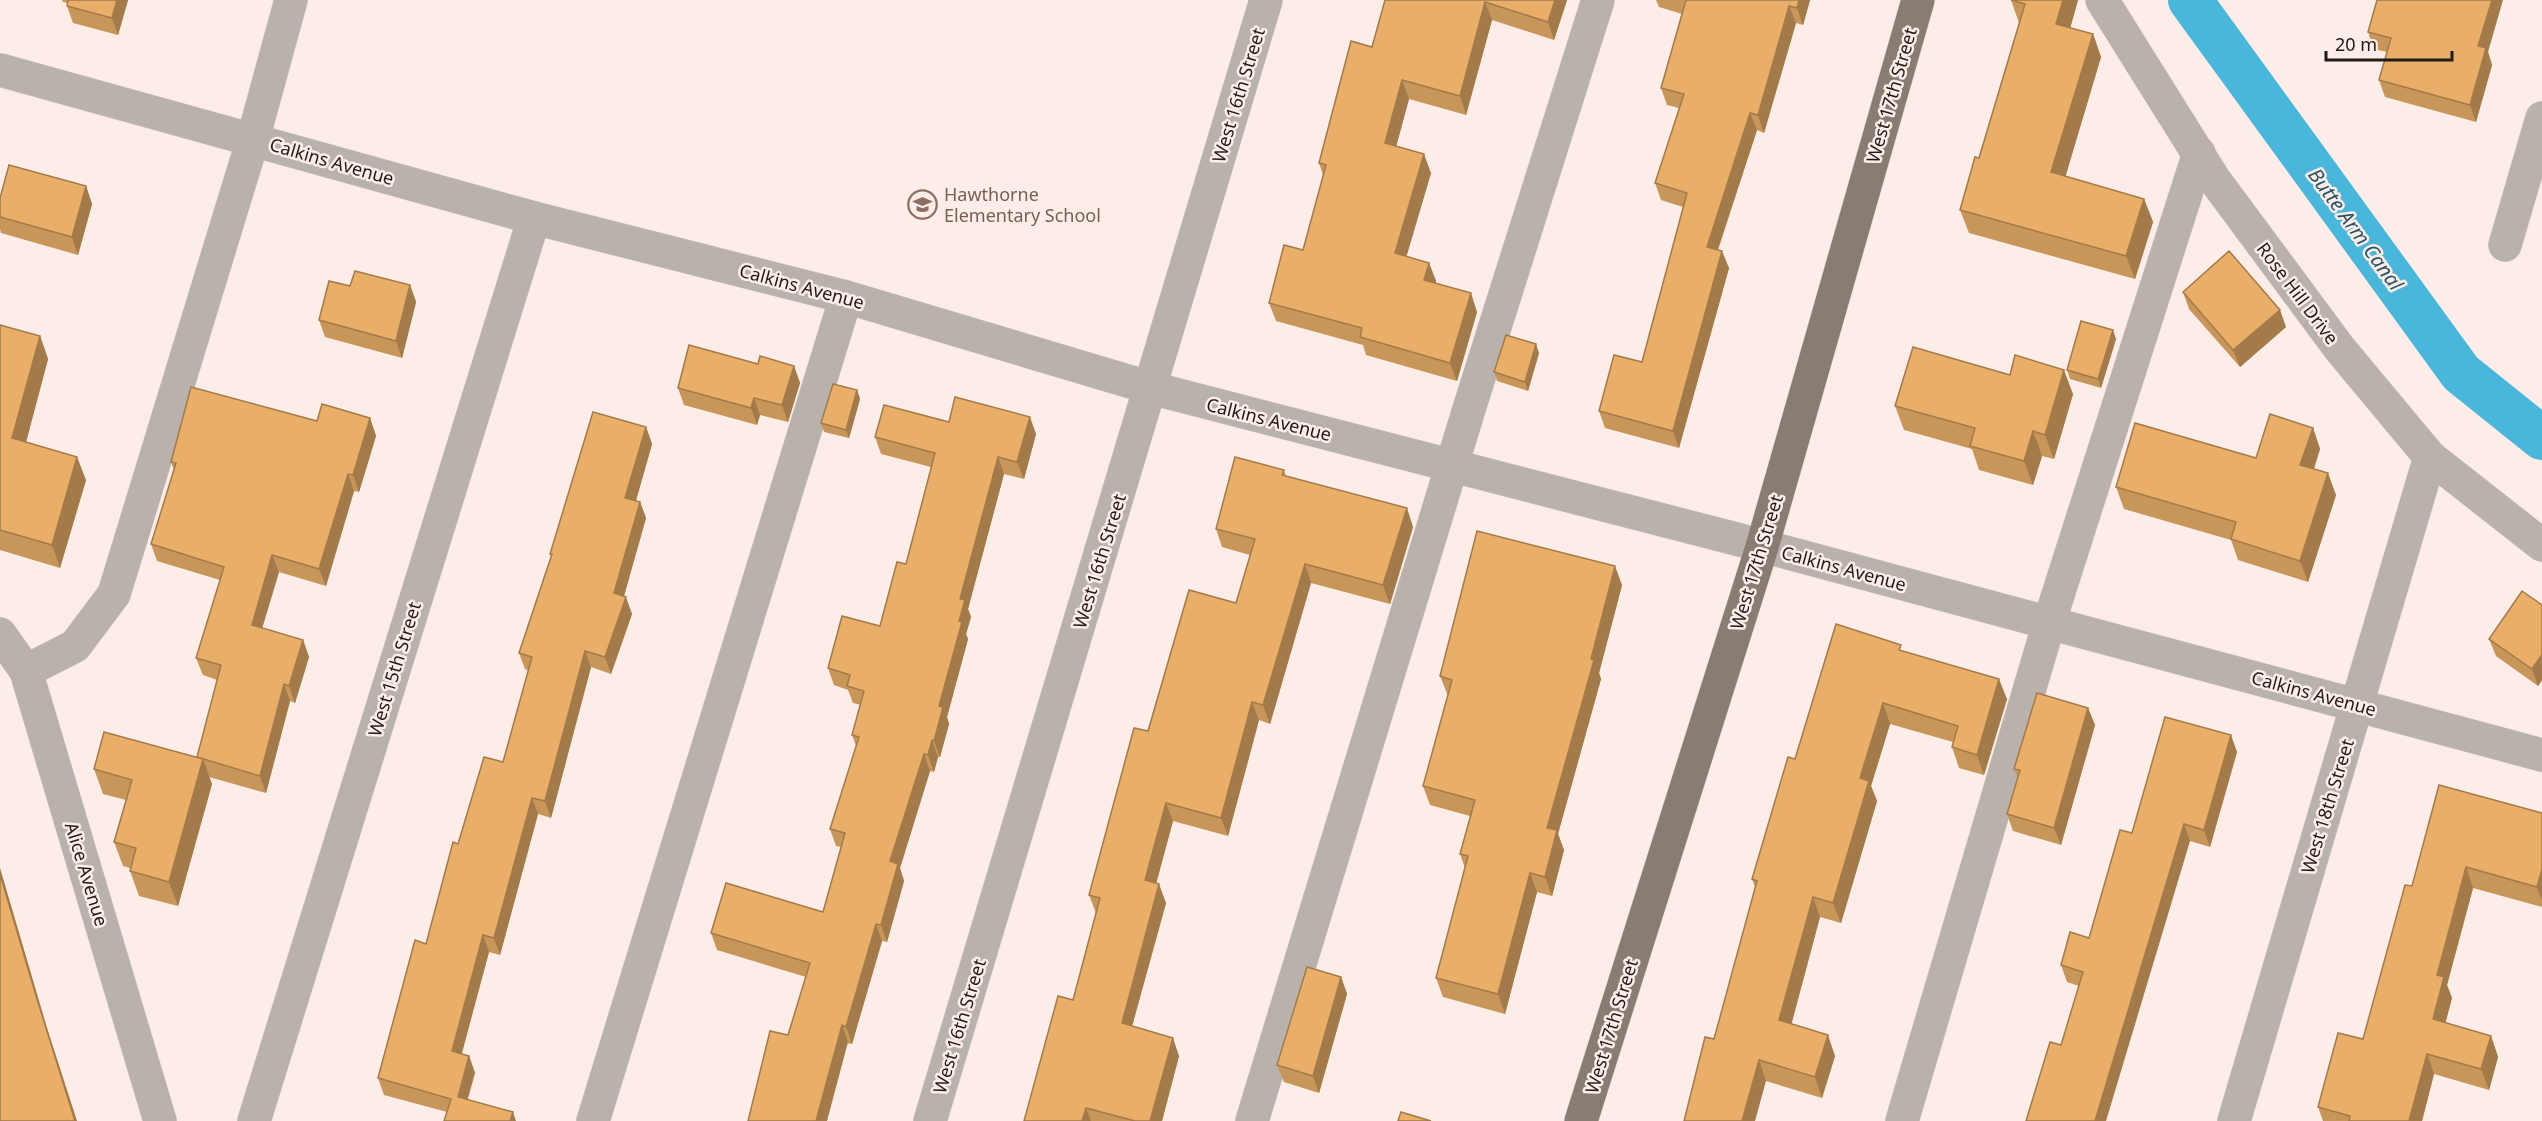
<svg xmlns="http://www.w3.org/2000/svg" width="2542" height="1121" font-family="'Noto Sans',sans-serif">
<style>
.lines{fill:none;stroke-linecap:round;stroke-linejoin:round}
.canal{stroke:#49b6db;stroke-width:44}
.minor-casing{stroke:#dacbc7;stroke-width:34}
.major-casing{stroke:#dacbc7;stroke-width:34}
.minor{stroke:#b8b1ac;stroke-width:33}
.major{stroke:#887c73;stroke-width:33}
.wall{fill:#c89659}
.shaded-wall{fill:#a37a49}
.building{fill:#e9af68;stroke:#a37a49;stroke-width:1.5}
.labels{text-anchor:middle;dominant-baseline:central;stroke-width:5;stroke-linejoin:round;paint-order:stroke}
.street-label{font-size:18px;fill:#211a18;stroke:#fdede8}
.education-label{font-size:18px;fill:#785e54;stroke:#fdede8;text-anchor:start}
.water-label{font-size:20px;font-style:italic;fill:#275565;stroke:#fdede8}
</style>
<rect width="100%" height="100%" fill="#fdede8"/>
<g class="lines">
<polyline class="canal" points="2190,0 2461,373 2542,438"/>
<defs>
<g id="minor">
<polyline points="2102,0 2214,179 2340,349 2430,457 2542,545"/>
<polyline points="0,70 534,218 846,297 1151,388 1740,540 2542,755"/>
<polyline points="2505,245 2542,118"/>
<polyline points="0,634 26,671 160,1121"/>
<polyline points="26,671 75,646 114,594 253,139 291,0"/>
<polyline points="254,1121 534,218"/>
<polyline points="593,1121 846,297"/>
<polyline points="930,1121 1266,0"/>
<polyline points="1252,1121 1469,409 1598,0"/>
<polyline points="1902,1121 2049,623 2199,153"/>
<polyline points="2234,1121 2430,457"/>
</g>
<polyline id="major" points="1581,1121 1762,547 1918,0"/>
</defs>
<use href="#minor" class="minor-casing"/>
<use href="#major" class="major-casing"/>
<use href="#minor" class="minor"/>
<use href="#major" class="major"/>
</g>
<g class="wall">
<polygon points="62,0 128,0 118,35 73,23 67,6 67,3 63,2"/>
<polygon points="1385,0 1567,0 1554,40 1492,20 1466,115 1409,99 1396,146 1431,173 1406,256 1429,263 1436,281 1436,283 1477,312 1457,381 1366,355 1363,345 1276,321 1269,303 1303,250 1323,175 1319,163 1372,47"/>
<polygon points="1656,0 1810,0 1803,25 1796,23 1764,133 1757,130 1718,250 1729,268 1679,448 1605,428 1599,411 1642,362 1683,207 1661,200 1655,183 1679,108 1667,105 1661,88 1682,14 1659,7"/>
<polygon points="2011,0 2078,0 2070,28 2093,34 2101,57 2065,176 2144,199 2153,222 2135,279 1969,233 1960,210 1979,158 2019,23"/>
<polygon points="2368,32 2488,52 2492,65 2476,122 2385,97 2379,80 2387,52 2374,49"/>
<polygon points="86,186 92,204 78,255 1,233 0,229 0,198"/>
<polygon points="410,285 416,302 402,358 325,337 319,320 350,286"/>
<polygon points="2183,292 2286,327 2240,367 2189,309"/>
<polygon points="0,325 40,336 48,359 26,442 86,480 60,568 0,550"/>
<polygon points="2116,339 2101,388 2070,379 2067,370"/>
<polygon points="1539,353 1528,391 1497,381 1494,372"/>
<polygon points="758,364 794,366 800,383 788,422 760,415 757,425 684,405 678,388"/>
<polygon points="857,390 860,399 849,438 824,432 821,423"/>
<polygon points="2073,394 2054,459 2042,456 2033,485 1979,470 1972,449 1904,430 1895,406"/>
<polygon points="370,418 376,436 359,492 354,491 326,586 279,572 262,628 303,640 309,657 295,703 290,701 266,793 209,777 212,784 178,906 139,896 130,871 130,868 123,866 114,842 126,800 103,794 94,769 197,757 217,680 203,675 196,658 220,580 157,561 151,544 174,470 171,462 317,421"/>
<polygon points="949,422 1036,434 1024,479 1004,474 968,609 971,617 966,634 968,639 947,717 949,724 940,757 938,757 934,772 930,771 900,868 904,881 887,942 882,941 852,1044 788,1035 806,977 717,950 711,933 823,912 841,847 836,846 830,829 856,746 852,735 861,705 853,703 848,690 834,685 828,668 880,626 906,564 931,467 881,454 875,437"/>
<polygon points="646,427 652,444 636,501 640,502 646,518 624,596 632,614 611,674 591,667 551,818 538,814 500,955 489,952 461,1054 469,1056 475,1073 447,1112 384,1095 378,1078 426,944 458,844 503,762 529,671 525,669 519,653 552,557 550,554"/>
<polygon points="2313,428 2320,449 2314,469 2336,495 2308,582 2238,560 2231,540 2124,509 2116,487 2256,458"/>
<polygon points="1284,470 1286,476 1413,527 1390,604 1311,583 1270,724 1259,720 1228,836 1173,821 1156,883 1166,903 1132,1026 1179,1056 1162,1121 1024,1121 1073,1000 1096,913 1089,895 1148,731 1236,603 1250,555 1222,547 1216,529"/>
<polygon points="1622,585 1599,673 1601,679 1558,834 1564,850 1552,896 1537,892 1505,1014 1443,997 1436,978 1465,868 1460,854 1470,816 1430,805 1423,786 1448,696 1440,676"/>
<polygon points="2542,605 2542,680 2538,686 2496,656 2489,639"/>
<polygon points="1904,652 2007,699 1984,775 1959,768 1952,747 1953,742 1890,724 1871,786 1877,801 1841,923 1820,917 1791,1024 1835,1056 1822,1098 1766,1081 1714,1039 1755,887 1752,879 1795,759"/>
<polygon points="2088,708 2095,725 2061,845 2013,831 2007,814 2018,778 2014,769"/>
<polygon points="2237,752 2210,847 2190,841 2061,1045 2079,986 2067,982 2061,965 2089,938 2132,833"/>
<polygon points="2542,813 2542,907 2473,888 2447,985 2452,998 2445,1023 2491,1036 2498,1057 2489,1090 2434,1074 2422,1121 2323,1121 2318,1107 2363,1039 2412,886"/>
<polygon points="1341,977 1347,994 1319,1093 1284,1082 1277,1065"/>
</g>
<g class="shaded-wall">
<polygon points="117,0 128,0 118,35 112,18"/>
<polygon points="1555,0 1567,0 1554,40 1548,22"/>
<polygon points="1799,0 1810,0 1803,25 1797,8"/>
<polygon points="2063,0 2078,0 2065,47 2056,24"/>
<polygon points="2492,0 2503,0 2488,52 2492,65 2476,122 2470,105 2478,46"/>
<polygon points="1485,2 1492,20 1466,115 1460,96"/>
<polygon points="1789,6 1796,23 1764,133 1758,115"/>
<polygon points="2093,34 2101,57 2060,195 2051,172"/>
<polygon points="1402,80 1409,99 1392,162 1385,143"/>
<polygon points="1750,113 1757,130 1713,264 1707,247"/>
<polygon points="1424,154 1431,173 1402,272 1395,253"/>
<polygon points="86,186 92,204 78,255 72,237"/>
<polygon points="2144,199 2153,222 2135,279 2126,256"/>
<polygon points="1722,251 1729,268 1679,448 1673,431"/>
<polygon points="1429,263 1436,281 1431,298 1424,280"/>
<polygon points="410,285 416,302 402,358 396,341"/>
<polygon points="1471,293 1477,312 1457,381 1450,363"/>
<polygon points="2280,310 2286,327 2240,367 2233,350"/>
<polygon points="2113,330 2116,339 2101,388 2098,379"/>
<polygon points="40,336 48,359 21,461 12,438"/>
<polygon points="1536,344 1539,353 1528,391 1525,382"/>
<polygon points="794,366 800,383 788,422 782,405"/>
<polygon points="2064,370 2073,394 2054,459 2045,435"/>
<polygon points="857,390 860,399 849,438 846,430"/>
<polygon points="754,398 760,415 757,425 751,408"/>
<polygon points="1030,417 1036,434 1024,479 1017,462"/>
<polygon points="370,418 376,436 359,492 353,475"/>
<polygon points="646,427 652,444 632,514 625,498"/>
<polygon points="2313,428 2320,449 2308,486 2300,465"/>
<polygon points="2033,431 2042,456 2033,485 2024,461"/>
<polygon points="77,457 86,480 60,568 52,545"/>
<polygon points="998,457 1004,474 968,609 971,617 966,634 968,639 947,717 949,724 940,757 934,741 939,706 960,599"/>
<polygon points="2328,473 2336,495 2308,582 2300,561"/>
<polygon points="348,474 354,491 326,586 319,569"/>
<polygon points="640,502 646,518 620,610 614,593"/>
<polygon points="1407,508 1413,527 1390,604 1383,585"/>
<polygon points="272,555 279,572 258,642 252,625"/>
<polygon points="1305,564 1311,583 1270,724 1263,705"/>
<polygon points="1615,566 1622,585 1599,673 1601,679 1558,834 1564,850 1552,896 1545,877 1547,828"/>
<polygon points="626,597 632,614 611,674 605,657"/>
<polygon points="303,640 309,657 295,703 289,686"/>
<polygon points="585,651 591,667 551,818 545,801"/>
<polygon points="2541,656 2542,660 2542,680 2538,686 2532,669"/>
<polygon points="1999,679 2007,699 1984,775 1977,755"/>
<polygon points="284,684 290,701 266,793 260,776"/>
<polygon points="1252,702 1259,720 1228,836 1221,818"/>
<polygon points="1883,703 1890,724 1871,786 1877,801 1841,923 1833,903 1860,778"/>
<polygon points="2088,708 2095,725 2061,845 2054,828"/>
<polygon points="2231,735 2237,752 2210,847 2204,830"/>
<polygon points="932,740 938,757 934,772 928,755"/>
<polygon points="924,754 930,771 900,868 904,881 887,942 881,925 890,861"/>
<polygon points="203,759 212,784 178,906 169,882"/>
<polygon points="532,798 538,814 500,955 494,938"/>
<polygon points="1166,803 1173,821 1152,899 1145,880"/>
<polygon points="2184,824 2190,841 2106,1121 2095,1121"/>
<polygon points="2466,867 2473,888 2447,985 2452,998 2441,1040 2433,1019 2437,975"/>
<polygon points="0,868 47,1028 77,1121 75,1121 37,999 0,874"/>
<polygon points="2542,869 2542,900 2537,887"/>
<polygon points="1530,873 1537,892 1505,1014 1498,994"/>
<polygon points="1159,884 1166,903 1128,1041 1122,1023"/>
<polygon points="1813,897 1820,917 1787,1041 1779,1020"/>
<polygon points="876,924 882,941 852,1044 846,1027"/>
<polygon points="483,935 489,952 458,1068 452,1051"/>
<polygon points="1341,977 1347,994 1319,1093 1313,1076"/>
<polygon points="842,1025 848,1042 827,1121 816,1121"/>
<polygon points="1828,1035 1835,1056 1822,1098 1815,1077"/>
<polygon points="2491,1036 2498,1057 2489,1090 2481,1069"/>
<polygon points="1173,1038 1179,1056 1162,1121 1150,1121"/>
<polygon points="2427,1054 2434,1074 2422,1121 2409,1121"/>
<polygon points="469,1056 475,1073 464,1113 458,1097"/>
<polygon points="1759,1060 1766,1081 1755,1121 1742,1121"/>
<polygon points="1086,1108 1091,1121 1082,1121"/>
<polygon points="513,1112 516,1121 510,1121"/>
</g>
<g class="building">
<polygon points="68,0 117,0 112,18 67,6"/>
<polygon points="1385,0 1555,0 1548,22 1485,2 1460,96 1402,80 1385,143 1424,154 1395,253 1429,263 1424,280 1471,293 1450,363 1360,337 1362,328 1269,303 1284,245 1303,250 1326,165 1319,163 1351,41 1372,47"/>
<polygon points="1686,0 1799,0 1797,8 1789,6 1758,115 1750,113 1707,247 1722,251 1673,431 1599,411 1614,355 1642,362 1687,193 1655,183 1684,94 1661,88"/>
<polygon points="2011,0 2063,0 2056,24 2093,34 2051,172 2144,199 2126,256 1960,210 1975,157 1979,158 2025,4"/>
<polygon points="2377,0 2492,0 2478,46 2486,48 2470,105 2379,80 2391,38 2368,32"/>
<polygon points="9,165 86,186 72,237 0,217 0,198"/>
<polygon points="2229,251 2280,310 2233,350 2183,292"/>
<polygon points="355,271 410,285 396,341 319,320 329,281 350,286"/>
<polygon points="2081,321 2113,330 2098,379 2067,370"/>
<polygon points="0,325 40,336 12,438 77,457 52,545 0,530"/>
<polygon points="1506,335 1536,344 1525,382 1494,372"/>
<polygon points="689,345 758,364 760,356 794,366 782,405 754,398 751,408 678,388"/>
<polygon points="1913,347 2010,375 2015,355 2064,370 2045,435 2033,431 2024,461 1970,446 1975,428 1895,406"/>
<polygon points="833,384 857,390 846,430 821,423"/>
<polygon points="191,387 317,421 322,404 370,418 353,475 348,474 319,569 272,555 252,625 303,640 289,686 284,684 260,776 197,757 221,665 196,658 224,567 151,544 176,463 171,462"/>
<polygon points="955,397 1030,417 1017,462 998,457 960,599 965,600 959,621 962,622 939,706 943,707 934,741 932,740 928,755 924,754 890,861 898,864 881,925 876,924 846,1027 842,1025 816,1121 748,1121 770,1031 788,1035 810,963 711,933 726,883 823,912 845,833 830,829 859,737 852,735 864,691 847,686 850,675 828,668 842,616 880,626 897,562 906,564 935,453 875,437 884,405 949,422"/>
<polygon points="593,412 646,427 625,498 640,502 614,593 626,597 605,657 585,651 545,801 532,798 494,938 483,935 452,1051 469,1056 458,1097 513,1112 510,1121 444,1121 451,1099 378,1078 415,940 426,944 453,842 458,844 484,757 503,762 532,657 519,653 552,554 550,554"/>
<polygon points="2270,414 2313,428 2300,465 2328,473 2300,561 2231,539 2236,522 2116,487 2135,423 2256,458"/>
<polygon points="1235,457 1284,470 1282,475 1407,508 1383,585 1305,564 1263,705 1252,702 1221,818 1166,803 1145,880 1159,884 1122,1023 1173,1038 1150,1121 1135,1121 1086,1108 1082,1121 1024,1121 1058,996 1073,1000 1100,898 1089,895 1134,728 1148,731 1189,590 1236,603 1255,539 1216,529"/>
<polygon points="1477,531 1615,566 1591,659 1594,660 1547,828 1557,830 1545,877 1530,873 1498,994 1436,978 1468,856 1460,854 1475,800 1423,786 1452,680 1440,676"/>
<polygon points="2522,591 2542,605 2542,657 2541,656 2532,669 2489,639"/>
<polygon points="1836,624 1901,645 1899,650 1999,679 1977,755 1952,747 1958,726 1883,703 1860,778 1869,781 1833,903 1813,897 1779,1020 1828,1035 1815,1077 1759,1060 1742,1121 1684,1121 1705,1037 1714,1039 1757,881 1752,879 1788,757 1795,759"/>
<polygon points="2037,693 2088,708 2054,828 2007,814 2020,770 2014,769"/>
<polygon points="2165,717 2231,735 2204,830 2184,824 2095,1121 2026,1121 2050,1042 2061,1045 2083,972 2061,965 2070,932 2089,938 2120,830 2132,833"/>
<polygon points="104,732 203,759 169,882 130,871 136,848 114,842 132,780 94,769"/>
<polygon points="2439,785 2542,813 2542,869 2537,887 2466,867 2437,975 2444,977 2433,1019 2491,1036 2481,1069 2427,1054 2409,1121 2349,1121 2350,1116 2318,1107 2338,1033 2363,1039 2405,885 2412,886"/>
<polygon points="0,874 37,999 75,1121 0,1121"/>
<polygon points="1307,967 1341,977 1313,1076 1277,1065"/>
<polygon points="1401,1112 1431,1121 1398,1121"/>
</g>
<defs>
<symbol id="school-ring" viewBox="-11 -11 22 22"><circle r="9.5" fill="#fdede8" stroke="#8d6e63" stroke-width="1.5"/><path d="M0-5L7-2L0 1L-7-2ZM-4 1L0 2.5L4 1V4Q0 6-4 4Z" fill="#8d6e63"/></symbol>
</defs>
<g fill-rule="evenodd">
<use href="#school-ring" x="906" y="188" width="33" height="33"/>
</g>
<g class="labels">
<g class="street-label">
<text transform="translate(1238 95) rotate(-73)">West 16th Street</text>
<text transform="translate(1891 95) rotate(-74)">West 17th Street</text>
<text transform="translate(332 161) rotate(16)">Calkins Avenue</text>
<text transform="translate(802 286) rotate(15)">Calkins Avenue</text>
<text transform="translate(2298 293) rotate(53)">Rose Hill Drive</text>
<text transform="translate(1269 419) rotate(14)">Calkins Avenue</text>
<text transform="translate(1099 561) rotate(-73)">West 16th Street</text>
<text transform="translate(1756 562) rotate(-73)">West 17th Street</text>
<text transform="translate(1844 568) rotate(15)">Calkins Avenue</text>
<text transform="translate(394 669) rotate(-73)">West 15th Street</text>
<text transform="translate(2314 693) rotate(15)">Calkins Avenue</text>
<text transform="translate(2327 806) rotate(-73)">West 18th Street</text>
<text transform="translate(87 874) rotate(73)">Alice Avenue</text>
<text transform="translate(959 1026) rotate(-73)">West 16th Street</text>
<text transform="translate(1611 1026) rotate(-73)">West 17th Street</text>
</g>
<g class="education-label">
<text x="944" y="194">Hawthorne<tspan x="944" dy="21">Elementary School</tspan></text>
</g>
<g class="water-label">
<text transform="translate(2356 229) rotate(54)">Butte Arm Canal</text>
</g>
</g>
<path d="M2326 51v9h126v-9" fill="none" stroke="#211a18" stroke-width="3"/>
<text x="2335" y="51" font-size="18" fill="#211a18" stroke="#fdede8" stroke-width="4.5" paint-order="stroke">20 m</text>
</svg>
